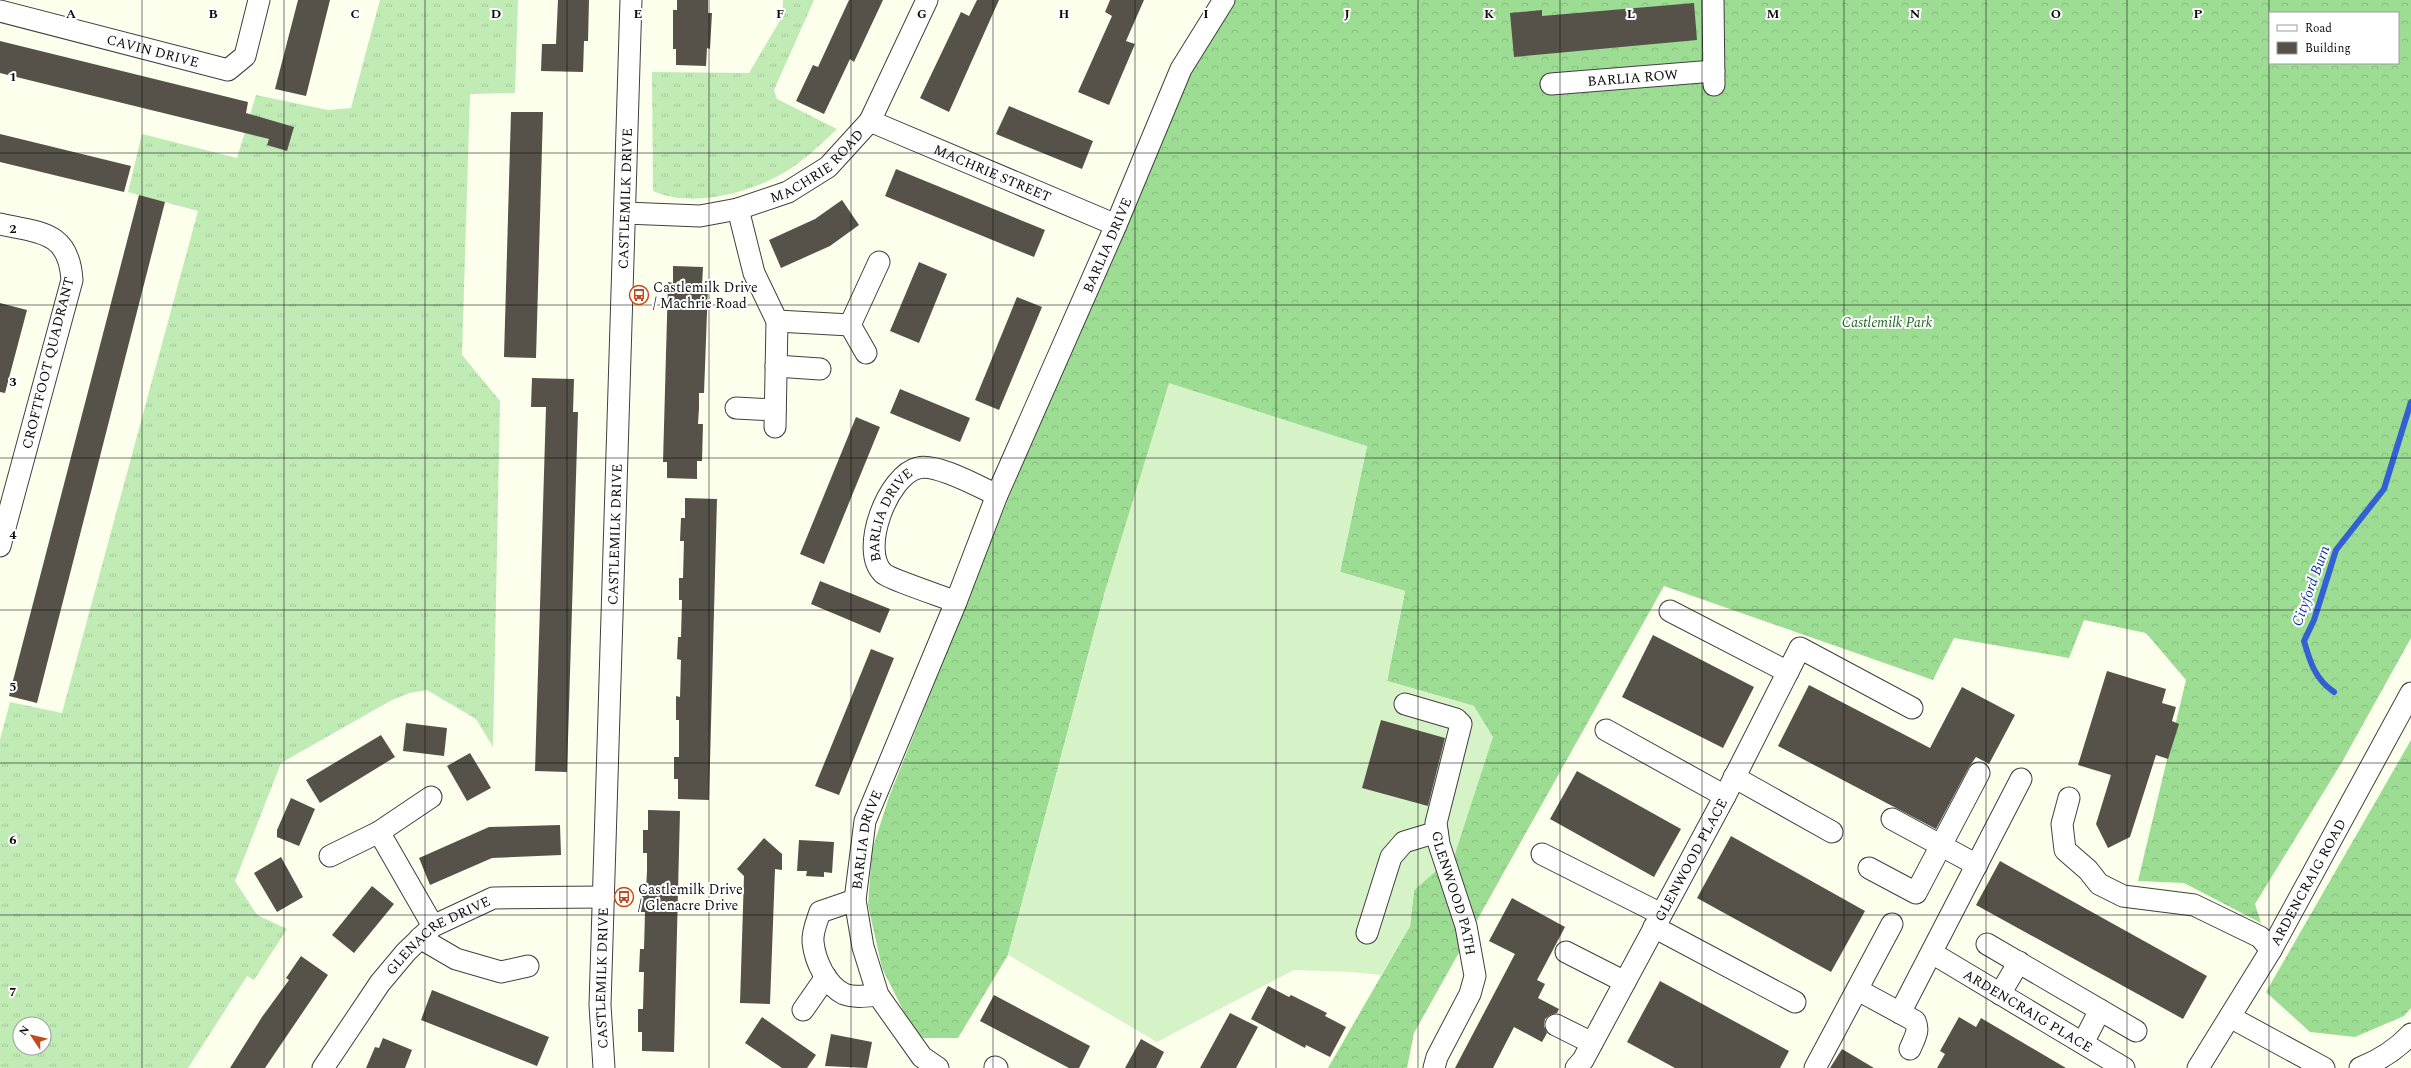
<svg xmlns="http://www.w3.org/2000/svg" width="2411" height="1068" font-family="Spectral,serif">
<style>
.grass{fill:url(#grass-tufts);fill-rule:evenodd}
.forest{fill:url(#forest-crowns);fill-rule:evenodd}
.pitch{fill:#d6f2c7}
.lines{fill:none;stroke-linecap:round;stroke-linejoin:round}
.stream{stroke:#3361d3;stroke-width:6}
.building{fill:#565249}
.minor-casing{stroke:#404040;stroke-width:23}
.minor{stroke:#fff;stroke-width:21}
.grid{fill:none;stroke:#0d0d0d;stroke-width:1;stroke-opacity:0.55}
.labels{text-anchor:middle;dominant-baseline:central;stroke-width:4;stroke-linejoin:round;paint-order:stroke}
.street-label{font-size:14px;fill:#0d0d0d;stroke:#fff}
.poi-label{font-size:14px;fill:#0d0d0d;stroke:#fff;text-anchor:start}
.park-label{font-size:14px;font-style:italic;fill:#1a6722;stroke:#fff}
.water-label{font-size:15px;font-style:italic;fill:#1136a4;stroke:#fff}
.grid-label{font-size:13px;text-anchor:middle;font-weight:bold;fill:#0d0d0d;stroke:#fff;stroke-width:4;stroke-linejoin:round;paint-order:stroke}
</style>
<defs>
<pattern id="grass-tufts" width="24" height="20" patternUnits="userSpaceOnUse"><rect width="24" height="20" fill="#c0ebb5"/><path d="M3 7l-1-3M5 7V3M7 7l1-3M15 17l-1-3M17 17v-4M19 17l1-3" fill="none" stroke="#a4c89a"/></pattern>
<pattern id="forest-crowns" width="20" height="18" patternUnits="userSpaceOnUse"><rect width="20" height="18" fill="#9ddd93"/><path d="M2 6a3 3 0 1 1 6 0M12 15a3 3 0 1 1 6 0" fill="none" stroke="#86bc7e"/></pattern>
</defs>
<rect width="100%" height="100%" fill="#fdffed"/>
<g class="grass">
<path d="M380 0H518L515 93 470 94 462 355 500 401 493 747 476 719 427 690 409 693 390 701 281 763 235 881 257 915 287 929 254 980 247 976 188 1068H0V740L10 702 62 713 198 211 128 192 142 134 237 158 256 95 328 110 351 108ZM20 1024H44V1048H20Z"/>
<path d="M783 0H814L774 90 777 99 837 129C824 141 811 154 797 164 761 191 695 210 653 191L652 72 749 73 782 17Z"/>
</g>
<g class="forest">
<path d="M1229 0H2411V638L2342 762 2255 904 2261 923 2184 883 2138 881 2186 680 2146 633 2084 620 2069 658 1954 638 1933 680 1664 586 1414 1033 1407 1068H1328L1410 926 1414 890 1455 854 1474 706 1387 681 1405 591 1340 572 1367 446 1106 588 1008 955 958 1038H917L882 968 868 905 872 850 889 797 1014 484 1189 66ZM2270 13H2398V63H2270Z"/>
<polygon points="2411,740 2411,1008 2404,1016 2355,1037 2310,1032 2266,992"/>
</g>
<polygon class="pitch" points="1169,383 1367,446 1340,572 1405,591 1387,681 1474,706 1493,737 1455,854 1414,890 1410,926 1381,975 1351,972 1294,970 1157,1042 1008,955 1106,588"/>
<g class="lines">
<path class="stream" d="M2334 692C2315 679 2310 662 2304 641L2314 620 2336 550 2384 489 2411 402"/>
</g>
<g class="building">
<polygon points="298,0 330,0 306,96 275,89"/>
<polygon points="558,0 589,0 588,41 584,41 583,72 541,71 542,44 556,44"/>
<polygon points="677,0 708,0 708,13 712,13 710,49 707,48 706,66 676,65 676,49 673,49 673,10 677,10"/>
<polygon points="849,0 883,0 854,62 850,59 824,114 796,101 813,65 818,67"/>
<polygon points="977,0 999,0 949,112 920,98 961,12 969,16"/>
<polygon points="1110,0 1144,0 1126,41 1135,44 1109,105 1078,92 1112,16 1105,12"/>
<polygon points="1694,3 1697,40 1514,57 1510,13 1542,10 1542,16"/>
<polygon points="0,41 248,102 246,113 294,127 287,151 267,145 269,139 0,73"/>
<polygon points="1009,106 1093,141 1082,169 996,134"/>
<polygon points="511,112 543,112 536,358 504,357"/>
<polygon points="0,134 131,166 124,192 0,162"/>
<polygon points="896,169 1045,230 1034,257 885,196"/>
<polygon points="139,195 165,202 37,703 9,696"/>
<polygon points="842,200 859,225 830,246 781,268 769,240 815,219"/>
<polygon points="919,262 947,274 919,343 890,331"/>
<polygon points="673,266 703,267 702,286 708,286 704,393 699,393 699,408 698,424 703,424 702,461 697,461 697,479 667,478 667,462 663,462 668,282 673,283"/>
<polygon points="1017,297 1042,307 999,410 975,400"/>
<polygon points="0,303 27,310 5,393 0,392"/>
<polygon points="532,378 574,379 573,412 578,412 567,772 535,771 546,407 531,407"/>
<polygon points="900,389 970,418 960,442 890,413"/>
<polygon points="856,417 880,427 824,564 800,554"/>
<polygon points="685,498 717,499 709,800 678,799 678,779 674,779 674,757 679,757 679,720 676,720 676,696 680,697 681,660 677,659 678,637 681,637 682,600 679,600 679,578 683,578 684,541 680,541 681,518 685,518"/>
<polygon points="820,581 890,609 880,633 811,604"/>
<polygon points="1653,635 1754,687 1723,748 1622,697"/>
<polygon points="871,649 894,658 839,795 815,786"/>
<polygon points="2107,671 2166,689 2162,703 2176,707 2172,721 2179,724 2168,759 2156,755 2130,837 2108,848 2096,824 2111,775 2078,765"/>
<polygon points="1809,685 1930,748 1962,687 2015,715 1989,764 1976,757 1969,767 1936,829 1778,746"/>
<polygon points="1381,720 1445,738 1428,806 1362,788"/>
<polygon points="406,723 447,728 444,756 403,751"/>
<polygon points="381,735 395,757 320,803 306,780"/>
<polygon points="470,753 491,788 467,801 447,766"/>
<polygon points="1577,771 1681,829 1654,877 1550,819"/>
<polygon points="291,798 315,809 299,846 277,837 277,830"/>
<polygon points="648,810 680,811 674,1052 642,1051 642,1032 638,1032 638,1009 643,1009 644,972 639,972 640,949 644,949 645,912 641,912 642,890 646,890 647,871 647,853 643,853 643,830 648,830"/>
<polygon points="560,825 561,855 492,858 430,885 419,858 489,827"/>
<polygon points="1731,836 1865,911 1831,972 1697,898"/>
<polygon points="764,838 782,854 782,870 775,869 770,1004 740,1003 744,876 737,869"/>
<polygon points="799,840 834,842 832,873 824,872 824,877 806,876 807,871 797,871"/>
<polygon points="281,857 303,897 277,912 254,873"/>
<polygon points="2000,861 2207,976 2183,1019 1976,905"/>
<polygon points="372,886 394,904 354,953 332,935"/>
<polygon points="1512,898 1565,927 1537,980 1545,984 1538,998 1559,1009 1557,1013 1550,1015 1545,1019 1544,1026 1547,1033 1542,1042 1514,1027 1493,1068 1455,1068 1515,954 1489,941"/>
<polygon points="301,956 328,975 265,1068 230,1068 262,1017 289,980 286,978"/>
<polygon points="1660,981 1789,1051 1780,1068 1675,1068 1627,1042"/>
<polygon points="1268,986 1289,997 1291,995 1327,1013 1325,1016 1346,1027 1330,1057 1306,1045 1305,1048 1251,1019"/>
<polygon points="432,990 549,1037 537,1066 421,1020"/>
<polygon points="994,995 1090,1046 1079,1068 1069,1068 980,1021"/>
<polygon points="1230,1013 1258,1027 1236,1068 1200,1068"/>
<polygon points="762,1017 816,1055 807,1068 782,1068 745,1043"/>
<polygon points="1959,1017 1976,1027 1981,1018 2066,1068 1937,1068 1945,1054 1940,1051"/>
<polygon points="831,1034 872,1042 867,1068 825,1066"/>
<polygon points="383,1038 412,1050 405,1068 366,1068 375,1047 379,1048"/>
<polygon points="1141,1039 1164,1052 1156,1068 1125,1068"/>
<polygon points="1842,1049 1874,1068 1830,1068"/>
</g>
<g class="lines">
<defs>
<g id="minor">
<polyline points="1713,0 1714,85"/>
<path id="s1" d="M0 11 228 70 245 56 259 0"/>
<path id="s2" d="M1551 84 1714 71"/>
<path id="s3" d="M870 121 1116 225"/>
<polyline points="738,209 754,273 777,321 775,427"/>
<path id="s4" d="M625 213 700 216 738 209 788 192 828 167 870 121 927 0"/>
<path d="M0 224C40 233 69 231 72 280L0 546"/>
<polyline points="777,321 850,325"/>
<polyline points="866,353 850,325 879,262"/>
<polyline points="776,366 820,369"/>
<polyline points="736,408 775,410"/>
<path id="s5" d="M956 602C944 597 889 579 883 573 859 550 888 475 918 468 937 463 979 487 997 495"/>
<polyline points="1670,611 1788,672"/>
<path id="s6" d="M1405 704 1456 719 1461 724 1436 823 1439 844 1466 926 1475 976 1470 994 1437 1057 1434 1068"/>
<polyline points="1606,730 1725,796"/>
<polyline points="1734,777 1832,832"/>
<polyline points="2069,798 2062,824 2065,850 2088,870 2099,884 2123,896 2194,905 2260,937 2271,950"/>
<polyline points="1892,819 1977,865"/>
<polyline points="379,832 433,926"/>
<polyline points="1542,854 1661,914"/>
<polyline points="330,856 379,832 431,797"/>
<polyline points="1869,868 1916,893 1979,773"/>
<path d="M855 900 820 912C817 921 812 932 813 942 815 961 826 985 844 994 855 998 867 996 878 995"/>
<polyline points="1654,927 1795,1002"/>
<polyline points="1367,933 1391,857 1404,842 1437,832"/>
<polyline points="420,938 456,959 501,972 528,966"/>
<polyline points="1987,944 2136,1031"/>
<polyline points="1566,952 1625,982"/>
<path id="s7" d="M1932 953 2124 1068"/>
<path d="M1858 990 1915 1021C1920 1031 1914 1039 1910 1049"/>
<polyline points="2000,994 2019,962"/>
<polyline points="803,1010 826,977"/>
<polyline points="1900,1013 2021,779"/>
<polyline points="2230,1017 2324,1068"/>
<polyline points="1556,1025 1592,1043"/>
<polyline points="2083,1043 2100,1010"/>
<polyline points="995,1067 997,1068"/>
<path id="s8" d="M323 1068 380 983 406 952 433 926 493 898 604 897"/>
<path id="s9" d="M604 1068 600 1005 631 0"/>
<path id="s10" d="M938 1068 922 1057 878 995 863 947 855 900 865 821 956 602 997 495 1116 225 1181 69 1224 0"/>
<path id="s11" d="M1576 1068 1583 1060 1725 796 1800 648 1912 708"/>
<polyline points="1815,1068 1892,924"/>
<path id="s12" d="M2198 1068 2271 950 2411 693"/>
<path d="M2360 1068C2380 1060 2396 1050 2411 1034"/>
</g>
</defs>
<use href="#minor" class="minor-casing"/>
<use href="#minor" class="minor"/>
</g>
<path class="grid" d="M142 0V1068M284 0V1068M425 0V1068M567 0V1068M709 0V1068M851 0V1068M993 0V1068M1135 0V1068M1276 0V1068M1418 0V1068M1560 0V1068M1702 0V1068M1844 0V1068M1986 0V1068M2127 0V1068M2269 0V1068M0 153H2411M0 305H2411M0 458H2411M0 610H2411M0 763H2411M0 915H2411"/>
<defs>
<symbol id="bus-ring" viewBox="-11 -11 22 22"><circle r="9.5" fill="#fff" stroke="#c34a1f" stroke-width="1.5"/><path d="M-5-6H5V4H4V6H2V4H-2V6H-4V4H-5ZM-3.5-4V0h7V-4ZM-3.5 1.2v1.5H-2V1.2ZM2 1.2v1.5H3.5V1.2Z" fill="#c34a1f"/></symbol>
</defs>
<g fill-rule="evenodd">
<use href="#bus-ring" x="628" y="284" width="22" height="22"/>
<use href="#bus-ring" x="613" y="886" width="22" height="22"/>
</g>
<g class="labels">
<g class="street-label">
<text stroke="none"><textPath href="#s1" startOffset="158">CAVIN DRIVE</textPath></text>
<text stroke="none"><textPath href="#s2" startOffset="82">BARLIA ROW</textPath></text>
<text stroke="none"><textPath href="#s4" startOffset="205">MACHRIE ROAD</textPath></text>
<text stroke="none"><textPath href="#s3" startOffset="133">MACHRIE STREET</textPath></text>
<text stroke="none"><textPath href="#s9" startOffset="870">CASTLEMILK DRIVE</textPath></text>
<text stroke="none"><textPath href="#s10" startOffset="898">BARLIA DRIVE</textPath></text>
<text transform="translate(48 363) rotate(-76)">CROFTFOOT QUADRANT</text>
<text stroke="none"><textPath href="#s5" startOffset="143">BARLIA DRIVE</textPath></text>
<text stroke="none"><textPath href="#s9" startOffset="534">CASTLEMILK DRIVE</textPath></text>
<text stroke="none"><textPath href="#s10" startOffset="255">BARLIA DRIVE</textPath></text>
<text stroke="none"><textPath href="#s11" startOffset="238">GLENWOOD PLACE</textPath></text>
<text stroke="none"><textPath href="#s12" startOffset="216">ARDENCRAIG ROAD</textPath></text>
<text stroke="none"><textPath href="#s6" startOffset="235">GLENWOOD PATH</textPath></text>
<text stroke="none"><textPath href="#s8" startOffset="179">GLENACRE DRIVE</textPath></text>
<text stroke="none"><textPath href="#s9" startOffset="90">CASTLEMILK DRIVE</textPath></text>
<text stroke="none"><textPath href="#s7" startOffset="112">ARDENCRAIG PLACE</textPath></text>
</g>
<g class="poi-label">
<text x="653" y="287">Castlemilk Drive<tspan x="653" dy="16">/ Machrie Road</tspan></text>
<text x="638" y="889">Castlemilk Drive<tspan x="638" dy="16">/ Glenacre Drive</tspan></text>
</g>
<g class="park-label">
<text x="1887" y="322">Castlemilk Park</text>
</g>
<g class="water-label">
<text transform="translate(2311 586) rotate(-70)">Cityford Burn</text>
</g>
</g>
<g class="grid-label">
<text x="71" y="18">A</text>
<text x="213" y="18">B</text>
<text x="355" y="18">C</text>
<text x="496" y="18">D</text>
<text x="638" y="18">E</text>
<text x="780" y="18">F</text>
<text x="922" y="18">G</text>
<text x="1064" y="18">H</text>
<text x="1206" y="18">I</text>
<text x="1347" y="18">J</text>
<text x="1489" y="18">K</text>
<text x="1631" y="18">L</text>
<text x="1773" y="18">M</text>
<text x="1915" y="18">N</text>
<text x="2056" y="18">O</text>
<text x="2198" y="18">P</text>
<text x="13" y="81">1</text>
<text x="13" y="233">2</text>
<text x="13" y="386">3</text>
<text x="13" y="539">4</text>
<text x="13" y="691">5</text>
<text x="13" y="844">6</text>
<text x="13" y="996">7</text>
</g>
<rect x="2269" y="12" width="130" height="52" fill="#ffffff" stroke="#9e9e9e"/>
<rect x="2277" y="25" width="20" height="6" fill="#ffffff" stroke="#9e9e9e"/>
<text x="2305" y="32" font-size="12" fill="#0d0d0d">Road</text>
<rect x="2277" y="42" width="20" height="12" fill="#565249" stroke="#9e9e9e"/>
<text x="2305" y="52" font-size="12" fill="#0d0d0d">Building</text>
<g transform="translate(32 1036) rotate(305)"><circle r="19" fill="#ffffff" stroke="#9e9e9e"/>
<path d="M0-3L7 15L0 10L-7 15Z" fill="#c34a1f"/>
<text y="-6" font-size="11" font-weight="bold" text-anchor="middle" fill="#0d0d0d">N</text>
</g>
</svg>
